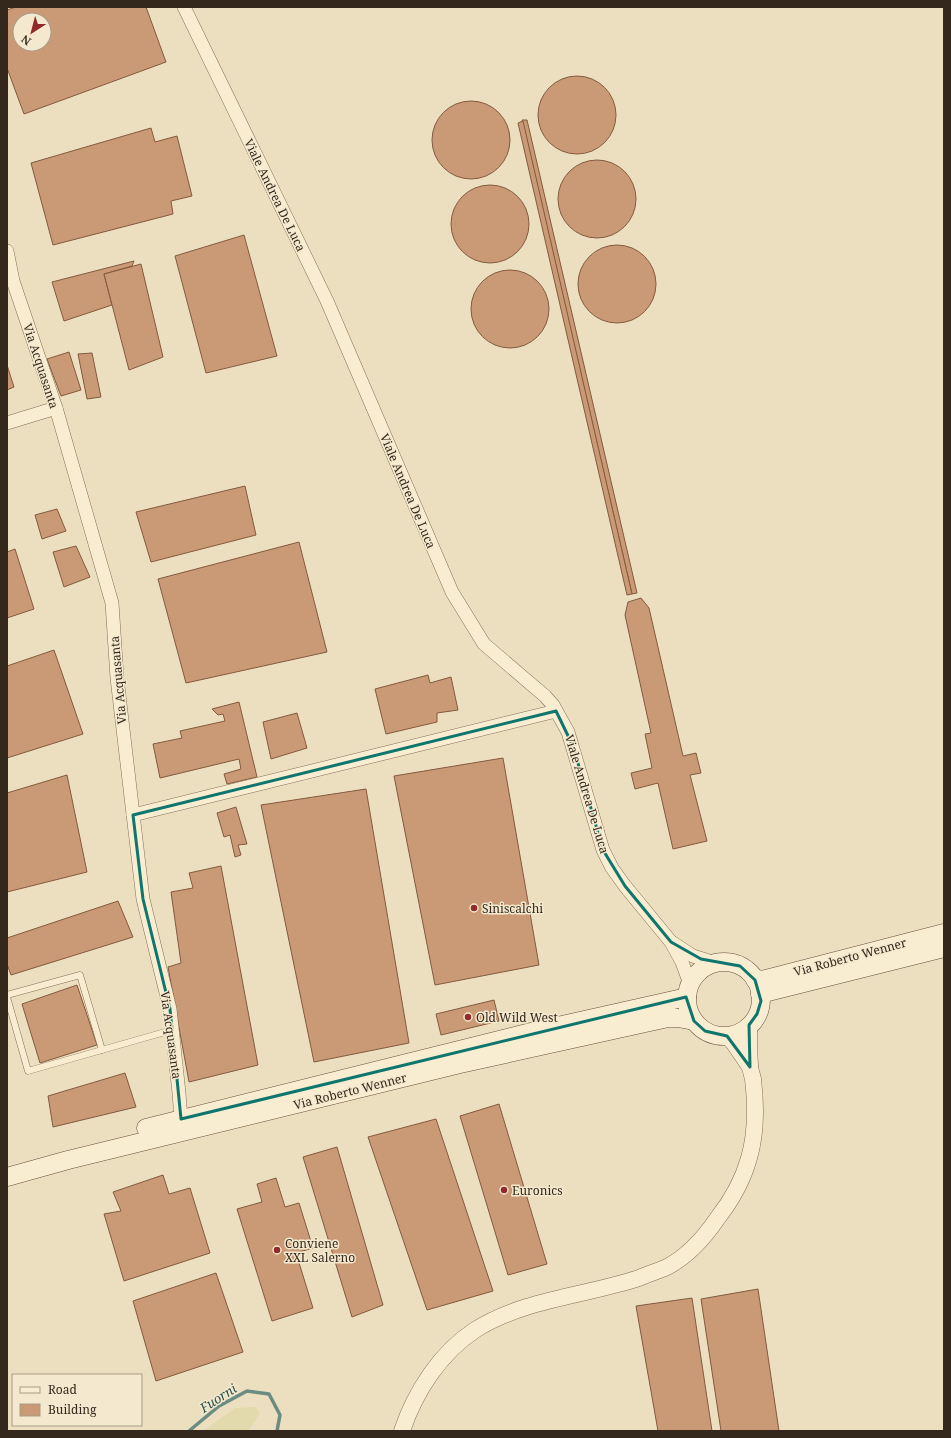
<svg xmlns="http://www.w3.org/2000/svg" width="951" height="1438" font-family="'Noto Serif',serif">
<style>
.farmland{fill:#e2d9ac}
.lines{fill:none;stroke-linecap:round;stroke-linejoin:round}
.stream{stroke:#6a8c83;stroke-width:3.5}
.building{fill:#ca9975;stroke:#835a3e;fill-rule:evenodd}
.service-casing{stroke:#847058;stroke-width:7}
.minor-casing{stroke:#847058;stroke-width:14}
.tertiary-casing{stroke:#847058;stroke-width:17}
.secondary-casing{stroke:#66513b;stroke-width:19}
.service{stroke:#f8ecd1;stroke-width:6}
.minor{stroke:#f8ecd1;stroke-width:13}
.tertiary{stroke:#f8ecd1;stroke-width:16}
.secondary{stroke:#f8ecd1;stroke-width:18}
.marked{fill:none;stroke:#0f766e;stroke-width:3;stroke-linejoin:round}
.poi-dot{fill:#92292a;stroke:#f4e9ce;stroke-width:1.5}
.labels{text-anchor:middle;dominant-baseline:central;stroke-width:3;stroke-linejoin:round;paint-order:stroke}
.street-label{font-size:12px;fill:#34281c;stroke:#f4e9ce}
.poi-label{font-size:12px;fill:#34281c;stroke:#f4e9ce;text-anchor:start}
.water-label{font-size:13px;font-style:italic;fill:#2b5451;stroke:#f4e9ce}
</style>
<rect width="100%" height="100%" fill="#ecdfbf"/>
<polygon class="farmland" points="256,1407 260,1414 248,1431 203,1431 235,1408"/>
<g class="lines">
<polyline class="stream" points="189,1431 219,1406 247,1391 269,1394 280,1415 277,1431"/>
</g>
<g class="building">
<path d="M16 7H146L166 62 24 114 7 68V10ZM20 20H44V44H20Z"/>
<circle cx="577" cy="115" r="39"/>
<circle cx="471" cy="140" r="39"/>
<polygon points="522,120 527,120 637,593 632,594"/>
<polygon points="523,121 632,594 627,595 518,123"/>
<polygon points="151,128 155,142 177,136 192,196 171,201 173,214 53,245 31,163"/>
<circle cx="597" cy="199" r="39"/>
<circle cx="490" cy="224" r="39"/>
<polygon points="244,235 277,356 206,373 175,256"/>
<circle cx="617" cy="284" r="39"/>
<polygon points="134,261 132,266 104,274 112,305 64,321 52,282"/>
<polygon points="141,264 163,357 129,370 104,274"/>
<circle cx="510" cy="309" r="39"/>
<polygon points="69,352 81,390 61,396 47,359"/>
<polygon points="92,353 101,397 87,399 78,354"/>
<polygon points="7,365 14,387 7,390"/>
<polygon points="245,486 256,535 151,562 136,512"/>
<polygon points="57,509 66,531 42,539 35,515"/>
<polygon points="299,542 327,652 186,683 158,579"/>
<polygon points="76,546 90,577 64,587 53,552"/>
<polygon points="15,549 34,609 7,618 7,552"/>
<polygon points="641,598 649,608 683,756 696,753 701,773 690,775 707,841 673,849 658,783 635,789 631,773 652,768 645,734 651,733 625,615 628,602"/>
<polygon points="54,650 83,734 7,758 7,666"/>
<polygon points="428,675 430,683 451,677 458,710 437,713 437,722 386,734 375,689"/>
<polygon points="239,702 257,777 227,784 224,774 241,769 239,759 160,778 153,744 182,738 180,731 225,721 223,714 218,715 212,709"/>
<polygon points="297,713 307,748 271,759 263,722"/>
<polygon points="503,758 539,965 435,985 394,776"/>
<polygon points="67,775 87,872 7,892 7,793"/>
<polygon points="366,789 409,1043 314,1062 261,805"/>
<polygon points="236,807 247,844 238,845 241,855 235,857 230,835 224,837 217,813"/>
<polygon points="221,866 258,1065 189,1082 168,967 181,963 171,892 193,888 189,873"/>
<polygon points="118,901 133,937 11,975 7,964 7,938"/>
<polygon points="77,985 97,1045 40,1063 22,1004"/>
<polygon points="494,1000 499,1021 441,1035 436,1014"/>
<polygon points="125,1073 136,1107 53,1127 48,1096"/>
<polygon points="499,1104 547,1264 508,1275 460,1116"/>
<polygon points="436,1119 493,1291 427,1310 368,1137"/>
<polygon points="337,1147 383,1305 352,1317 303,1157"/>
<polygon points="163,1175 169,1194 190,1188 210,1253 124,1281 104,1214 121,1211 113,1192"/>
<polygon points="276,1178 285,1207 299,1203 313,1248 296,1253 313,1308 272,1321 237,1209 262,1202 257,1184"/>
<polygon points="216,1273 243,1352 156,1381 133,1301"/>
<polygon points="758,1289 779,1431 721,1431 701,1299"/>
<polygon points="692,1298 712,1431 658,1431 636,1306"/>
</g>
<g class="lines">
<defs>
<g id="service">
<polyline points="7,995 80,975 102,1050"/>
<polyline points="7,997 28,1071 172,1030"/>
</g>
<g id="minor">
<polyline points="184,7 327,301 452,592 484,644 545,696 553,705 568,732 603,850 612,868 625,886 671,942 682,962 690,984"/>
<polyline points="7,251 13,281 56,408 112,603 117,678 143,899 170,1009 179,1093 181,1119"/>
<polyline points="7,423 56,408"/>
<polyline points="133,815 556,711"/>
<polyline points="673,943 693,956 715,963"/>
</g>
<g id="tertiary">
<polyline points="727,1036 733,1042 750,1067"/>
<path d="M402 1431C415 1392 440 1353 475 1330 524 1299 585 1296 639 1278 648 1274 658 1271 667 1267 688 1256 704 1238 717 1219 731 1201 743 1180 749 1158 756 1134 756 1104 753 1079 752 1074 750 1070 750 1065 749 1052 749 1038 749 1025"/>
</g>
<g id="secondary">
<circle cx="724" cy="999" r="37"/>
<polyline points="755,980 766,979 944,933"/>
<polyline points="760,994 944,948"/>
<polyline points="146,1128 531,1032 687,997"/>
<polyline points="7,1177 68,1160 460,1064 668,1018 678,1018 694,1021"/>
</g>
</defs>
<use href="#service" class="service-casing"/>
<use href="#minor" class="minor-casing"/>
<use href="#tertiary" class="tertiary-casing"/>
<use href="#secondary" class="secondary-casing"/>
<use href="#service" class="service"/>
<use href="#minor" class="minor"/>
<use href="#tertiary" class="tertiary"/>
<use href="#secondary" class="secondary"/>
</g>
<path class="marked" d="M556 711 573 746 603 850 625 886 671 942 701 959 740 966 755 980 761 1001 757 1014 749 1025 750 1067 727 1036 705 1031 694 1021 686 997 181 1119 170 1009 143 899 133 815Z"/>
<g class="poi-dot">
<circle cx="474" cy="908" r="4"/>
<circle cx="468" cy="1017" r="4"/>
<circle cx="504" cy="1190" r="4"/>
<circle cx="277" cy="1250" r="4"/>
</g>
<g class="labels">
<g class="street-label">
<text transform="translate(275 195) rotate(64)">Viale Andrea De Luca</text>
<text transform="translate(41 366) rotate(72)">Via Acquasanta</text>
<text transform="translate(408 491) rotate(67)">Viale Andrea De Luca</text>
<text transform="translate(118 680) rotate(-95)">Via Acquasanta</text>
<text transform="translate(587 794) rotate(73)">Viale Andrea De Luca</text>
<text transform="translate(850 957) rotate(-15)">Via Roberto Wenner</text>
<text transform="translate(171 1035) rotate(82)">Via Acquasanta</text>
<text transform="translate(350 1091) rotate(-14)">Via Roberto Wenner</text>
</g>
<g class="poi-label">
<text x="482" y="908">Siniscalchi</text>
<text x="476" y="1017">Old Wild West</text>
<text x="512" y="1190">Euronics</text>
<text x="285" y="1243">Conviene<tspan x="285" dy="14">XXL Salerno</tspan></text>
</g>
<g class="water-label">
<text transform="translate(218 1398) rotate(-33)">Fuorni</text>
</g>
</g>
<rect width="951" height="1438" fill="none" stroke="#34281c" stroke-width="16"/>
<rect x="12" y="1374" width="130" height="52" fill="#f4e9ce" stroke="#a79c87"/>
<rect x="20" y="1387" width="20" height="6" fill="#f8ecd1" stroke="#a79c87"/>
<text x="48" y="1394" font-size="12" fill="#34281c">Road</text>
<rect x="20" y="1404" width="20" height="12" fill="#ca9975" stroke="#a79c87"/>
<text x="48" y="1414" font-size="12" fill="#34281c">Building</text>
<g transform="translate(32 32) rotate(216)"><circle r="19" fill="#f4e9ce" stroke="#a79c87"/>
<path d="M0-3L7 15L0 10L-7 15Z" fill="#92292a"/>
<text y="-6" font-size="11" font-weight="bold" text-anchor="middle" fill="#34281c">N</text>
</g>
</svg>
